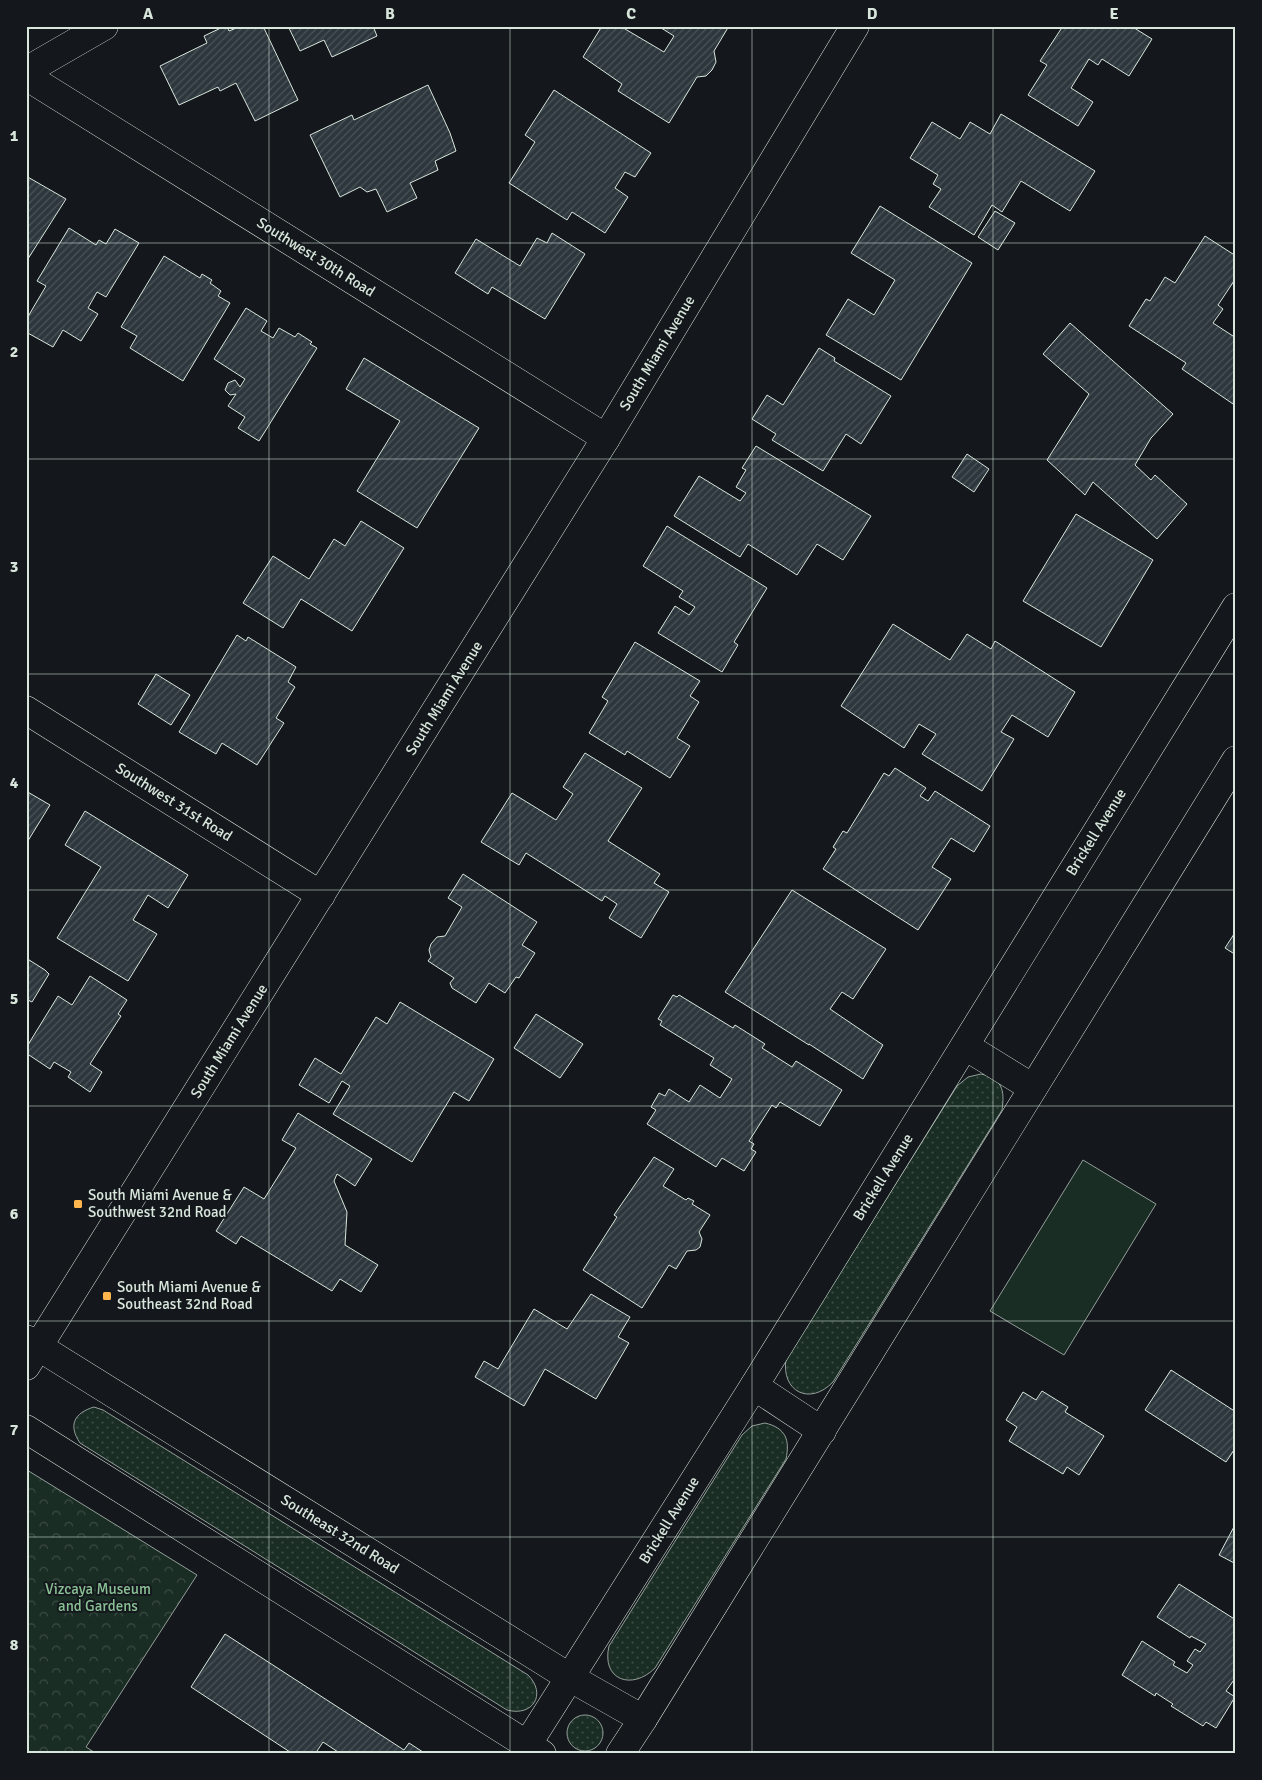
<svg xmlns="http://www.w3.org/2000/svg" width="1262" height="1780" font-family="Signika,sans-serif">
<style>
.grass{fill:url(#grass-dots);stroke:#939e99}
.park{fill:url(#park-crowns);stroke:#939e99}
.garden{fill:#1a2d24;stroke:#939e99}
.building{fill:url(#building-hatch);stroke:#d8e6dc}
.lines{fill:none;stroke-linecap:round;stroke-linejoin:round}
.minor-casing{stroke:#d8e6dc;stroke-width:29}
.major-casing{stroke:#d8e6dc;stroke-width:29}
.minor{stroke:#14181c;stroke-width:28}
.major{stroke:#14181c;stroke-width:28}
.grid{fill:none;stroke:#d8e6dc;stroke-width:1;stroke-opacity:0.55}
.poi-dot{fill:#ffb74d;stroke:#14181c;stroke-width:2}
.labels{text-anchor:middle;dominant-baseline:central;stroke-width:4;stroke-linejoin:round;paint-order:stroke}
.street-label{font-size:15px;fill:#d8e6dc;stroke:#14181c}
.poi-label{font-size:15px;fill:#d8e6dc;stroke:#14181c;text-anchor:start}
.park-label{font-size:15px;fill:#8ac095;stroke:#14181c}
.neatline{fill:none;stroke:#d8e6dc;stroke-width:2}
.grid-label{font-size:16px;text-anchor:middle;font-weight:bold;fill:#d8e6dc}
</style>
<defs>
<pattern id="grass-dots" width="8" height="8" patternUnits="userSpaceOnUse" patternTransform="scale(1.25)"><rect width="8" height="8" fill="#1a2d24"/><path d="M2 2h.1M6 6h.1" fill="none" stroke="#3b4b43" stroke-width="1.8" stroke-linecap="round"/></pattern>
<pattern id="park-crowns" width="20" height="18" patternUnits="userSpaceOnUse" patternTransform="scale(1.25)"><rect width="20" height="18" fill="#1a2d24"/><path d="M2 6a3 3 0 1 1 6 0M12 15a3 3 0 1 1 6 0" fill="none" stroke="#3b4b43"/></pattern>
<pattern id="building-hatch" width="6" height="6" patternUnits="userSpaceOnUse" patternTransform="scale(1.25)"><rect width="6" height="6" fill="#2c363c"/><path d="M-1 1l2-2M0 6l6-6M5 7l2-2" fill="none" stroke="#4a5358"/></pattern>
</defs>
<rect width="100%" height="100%" fill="#14181c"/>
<g class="grass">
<path d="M981 1074C1002 1078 1005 1090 1002 1110L833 1382C810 1406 781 1392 786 1359L957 1086 968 1077Z"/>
<path d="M94 1407 103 1410 528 1675C547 1694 533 1717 507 1710L80 1443C68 1425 74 1413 94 1407Z"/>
<path d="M765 1423C786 1428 790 1440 786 1459L655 1668C632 1691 601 1680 609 1646L742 1435 752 1426Z"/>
<circle cx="585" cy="1733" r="18"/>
</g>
<polygon class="park" points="27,1470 197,1575 86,1747 97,1754 26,1754"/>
<polygon class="garden" points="1083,1160 1156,1204 1064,1355 990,1311"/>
<g class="building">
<polygon points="225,26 227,26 229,31 241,26 263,26 298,100 255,121 236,83 220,91 218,87 179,105 160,66 207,43 204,36"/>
<polygon points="288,26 373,26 377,36 332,57 324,40 300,51"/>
<polygon points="602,26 620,26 664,52 674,36 658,26 729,26 714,51 716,62 712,70 706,76 697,77 669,123 618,91 622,84 583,57"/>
<polygon points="1063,26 1131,26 1152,39 1129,76 1102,59 1098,65 1089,59 1071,88 1093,102 1078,126 1028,95 1047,65 1040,61"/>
<polygon points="428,85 450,133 456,151 435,161 438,170 410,183 417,198 387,212 376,189 367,192 360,187 340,197 310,135 352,115 354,120"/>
<polygon points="554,90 651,153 635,177 625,172 615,188 628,197 605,233 572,212 567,220 509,183 535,142 525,135"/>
<polygon points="1001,114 1095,171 1070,211 1021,181 1002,212 992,205 974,235 929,207 941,189 933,184 938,175 910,158 932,122 960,139 970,122 990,134"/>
<polygon points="26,176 66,199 26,262"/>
<polygon points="880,206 972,263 901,380 826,335 848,299 874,315 895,280 851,253"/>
<polygon points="995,211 1015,223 998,250 978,237"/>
<polygon points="69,228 96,245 99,240 106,244 115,229 139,243 106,297 97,292 88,308 98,314 81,341 63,330 53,347 26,332 26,320 46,286 37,281"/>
<polygon points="552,233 585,254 545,319 492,287 488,294 455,273 476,239 520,266 537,238 547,243"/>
<polygon points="1205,236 1236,256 1236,278 1218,305 1223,309 1213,323 1236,338 1236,406 1182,369 1186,363 1129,326 1146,299 1150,301 1165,277 1175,283"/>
<polygon points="164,256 200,278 202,274 212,280 210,283 221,291 218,296 230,303 183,381 130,348 137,336 121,327"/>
<polygon points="246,308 267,321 261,331 273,338 279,328 295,337 298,333 312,342 310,344 317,348 259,441 238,428 245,417 228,406 236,394 230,395 225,390 228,383 235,380 240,387 245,379 214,359"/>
<polygon points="1070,323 1173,414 1151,438 1135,465 1151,480 1155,475 1187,504 1157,539 1093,482 1085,495 1047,460 1089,394 1043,354"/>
<polygon points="819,348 835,358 834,361 891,396 861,444 846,434 823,471 772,440 776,434 752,419 767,395 783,405"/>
<polygon points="364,358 479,428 417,528 357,491 400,421 346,389"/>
<polygon points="756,446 871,516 843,560 817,544 797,575 748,544 740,557 674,516 699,476 740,501 746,493 736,487 746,470 742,468"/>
<polygon points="967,454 989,469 974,492 952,477"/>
<polygon points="1076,514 1153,560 1101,647 1023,601"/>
<polygon points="361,521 404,548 352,631 301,599 283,628 243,603 273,556 309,579 334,539 345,546"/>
<polygon points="667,526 767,588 734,642 738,645 722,672 658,633 675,606 689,615 695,607 679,597 683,591 643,566"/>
<polygon points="893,624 950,660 967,634 991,649 995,641 1075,692 1048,737 1012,715 1001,732 1014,739 982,791 922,754 936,734 919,724 904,748 841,706"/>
<polygon points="237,635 246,641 248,637 296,667 288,682 295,687 276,718 284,723 257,765 222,743 216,754 179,732"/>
<polygon points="635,642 700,681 690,696 699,702 677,738 690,746 670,778 627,751 625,755 589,733 608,701 602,697"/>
<polygon points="156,674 190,695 171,725 138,704"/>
<polygon points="585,753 642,788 608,841 660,874 654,883 669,892 641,938 609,918 617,904 605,896 602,901 526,853 519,865 481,842 512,793 556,820 573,794 563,787"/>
<polygon points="895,768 926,788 920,796 928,801 935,791 990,826 974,852 951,838 932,867 951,879 918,930 823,869 836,849 833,847 843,831 847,833 884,773 889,776"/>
<polygon points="26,791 50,805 26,844"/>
<polygon points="85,811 188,875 168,908 148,895 133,920 157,934 128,981 57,938 101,867 65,845"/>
<polygon points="463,874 537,922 522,945 535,953 519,978 516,977 505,993 489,983 476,1003 452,988 450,983 454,978 428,961 431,957 429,950 431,944 437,937 445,936 462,907 448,898"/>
<polygon points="792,890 886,949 853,999 842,992 830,1009 883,1045 863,1079 809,1044 809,1045 725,992"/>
<polygon points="1236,931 1236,955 1225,948"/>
<polygon points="26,958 45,970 49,974 32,1002 26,999"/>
<polygon points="90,976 127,1000 118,1014 121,1016 90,1064 102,1072 90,1092 68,1077 71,1072 54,1062 50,1069 26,1053 26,1048 58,996 72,1005"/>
<polygon points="673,995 677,997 679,995 733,1028 735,1025 765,1044 762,1048 792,1067 796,1061 842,1090 820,1126 780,1102 776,1108 772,1105 749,1141 754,1144 751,1149 756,1152 744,1171 722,1158 716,1167 647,1124 656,1110 651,1107 659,1093 665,1096 669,1089 689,1102 700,1085 720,1098 732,1079 710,1065 714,1058 660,1025 662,1021 658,1019"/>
<polygon points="400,1002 494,1059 469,1101 454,1092 412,1162 333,1114 350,1086 342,1081 329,1103 299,1085 315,1058 341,1074 376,1017 387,1024"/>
<polygon points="536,1014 583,1044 560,1078 514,1048"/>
<polygon points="298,1113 372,1159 355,1186 337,1174 334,1181 347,1212 345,1245 378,1265 361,1292 340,1279 332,1291 241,1236 236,1244 216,1231 244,1187 264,1199 296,1148 282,1140"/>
<polygon points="654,1157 674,1169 663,1186 686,1200 688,1198 694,1201 692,1204 710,1215 699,1232 702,1239 700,1247 696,1250 687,1251 676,1269 669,1265 642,1308 583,1270 617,1217 614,1215"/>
<polygon points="591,1294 630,1317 618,1337 629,1343 596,1399 545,1369 524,1406 475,1377 484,1361 498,1369 534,1309 567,1329"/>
<polygon points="1171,1370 1236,1412 1236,1447 1226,1462 1145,1410"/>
<polygon points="1042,1391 1068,1407 1065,1412 1104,1436 1079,1475 1067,1467 1063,1474 1009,1441 1017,1427 1006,1420 1023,1392 1036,1400"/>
<polygon points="1236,1523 1236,1564 1219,1555"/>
<polygon points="1179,1584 1236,1620 1236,1677 1226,1691 1235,1697 1216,1728 1206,1722 1203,1726 1171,1706 1173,1704 1156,1693 1155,1696 1122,1675 1142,1641 1175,1662 1173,1665 1187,1673 1193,1665 1187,1661 1195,1649 1200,1652 1206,1644 1191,1636 1190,1638 1157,1617"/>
<polygon points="225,1634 404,1750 409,1743 426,1754 341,1754 323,1742 315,1754 293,1754 191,1687"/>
</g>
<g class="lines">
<defs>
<g id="minor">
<polyline points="26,76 606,438"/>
<polyline points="26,710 321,895"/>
<polyline points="965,1046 1033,1088"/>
<polyline points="26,1339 569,1677 643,1719"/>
<polyline points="754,1386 822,1431"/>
<polyline points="26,1429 542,1754"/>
<polyline points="527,1745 754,1386 1236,607"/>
<polyline points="620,1754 643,1719 1236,760"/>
</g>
<g id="major">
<polyline points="26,71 104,26"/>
<polyline points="26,1366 606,438 855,26"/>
</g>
</defs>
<use href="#minor" class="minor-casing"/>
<use href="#major" class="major-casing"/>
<use href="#minor" class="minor"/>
<use href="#major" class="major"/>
</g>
<path class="grid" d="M269 26V1754M510 26V1754M752 26V1754M993 26V1754M26 243H1236M26 459H1236M26 674H1236M26 890H1236M26 1106H1236M26 1321H1236M26 1537H1236"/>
<g class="poi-dot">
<rect x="73" y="1199" width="10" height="10" rx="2.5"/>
<rect x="102" y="1291" width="10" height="10" rx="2.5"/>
</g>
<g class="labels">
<g class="street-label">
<text transform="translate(316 257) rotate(32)">Southwest 30th Road</text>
<text transform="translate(657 353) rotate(-59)">South Miami Avenue</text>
<text transform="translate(444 698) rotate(-58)">South Miami Avenue</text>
<text transform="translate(174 802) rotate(32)">Southwest 31st Road</text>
<text transform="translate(1096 832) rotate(-58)">Brickell Avenue</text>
<text transform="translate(229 1041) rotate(-58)">South Miami Avenue</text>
<text transform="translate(883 1177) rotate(-58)">Brickell Avenue</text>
<text transform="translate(669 1520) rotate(-58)">Brickell Avenue</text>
<text transform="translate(340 1534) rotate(32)">Southeast 32nd Road</text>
</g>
<g class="poi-label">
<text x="88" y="1195">South Miami Avenue &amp;<tspan x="88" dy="17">Southwest 32nd Road</tspan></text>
<text x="117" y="1287">South Miami Avenue &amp;<tspan x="117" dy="17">Southeast 32nd Road</tspan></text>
</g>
<g class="park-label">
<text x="98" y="1589">Vizcaya Museum<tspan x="98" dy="17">and Gardens</tspan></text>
</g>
</g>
<rect width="1262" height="1780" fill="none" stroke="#14181c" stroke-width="55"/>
<rect x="28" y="28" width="1206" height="1724" class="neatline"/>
<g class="grid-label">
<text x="148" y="19">A</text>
<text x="390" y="19">B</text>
<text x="631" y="19">C</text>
<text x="872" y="19">D</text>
<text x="1114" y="19">E</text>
<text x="14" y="141">1</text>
<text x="14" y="357">2</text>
<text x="14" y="572">3</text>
<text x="14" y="788">4</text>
<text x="14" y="1004">5</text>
<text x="14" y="1219">6</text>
<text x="14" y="1435">7</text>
<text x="14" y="1650">8</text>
</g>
</svg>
